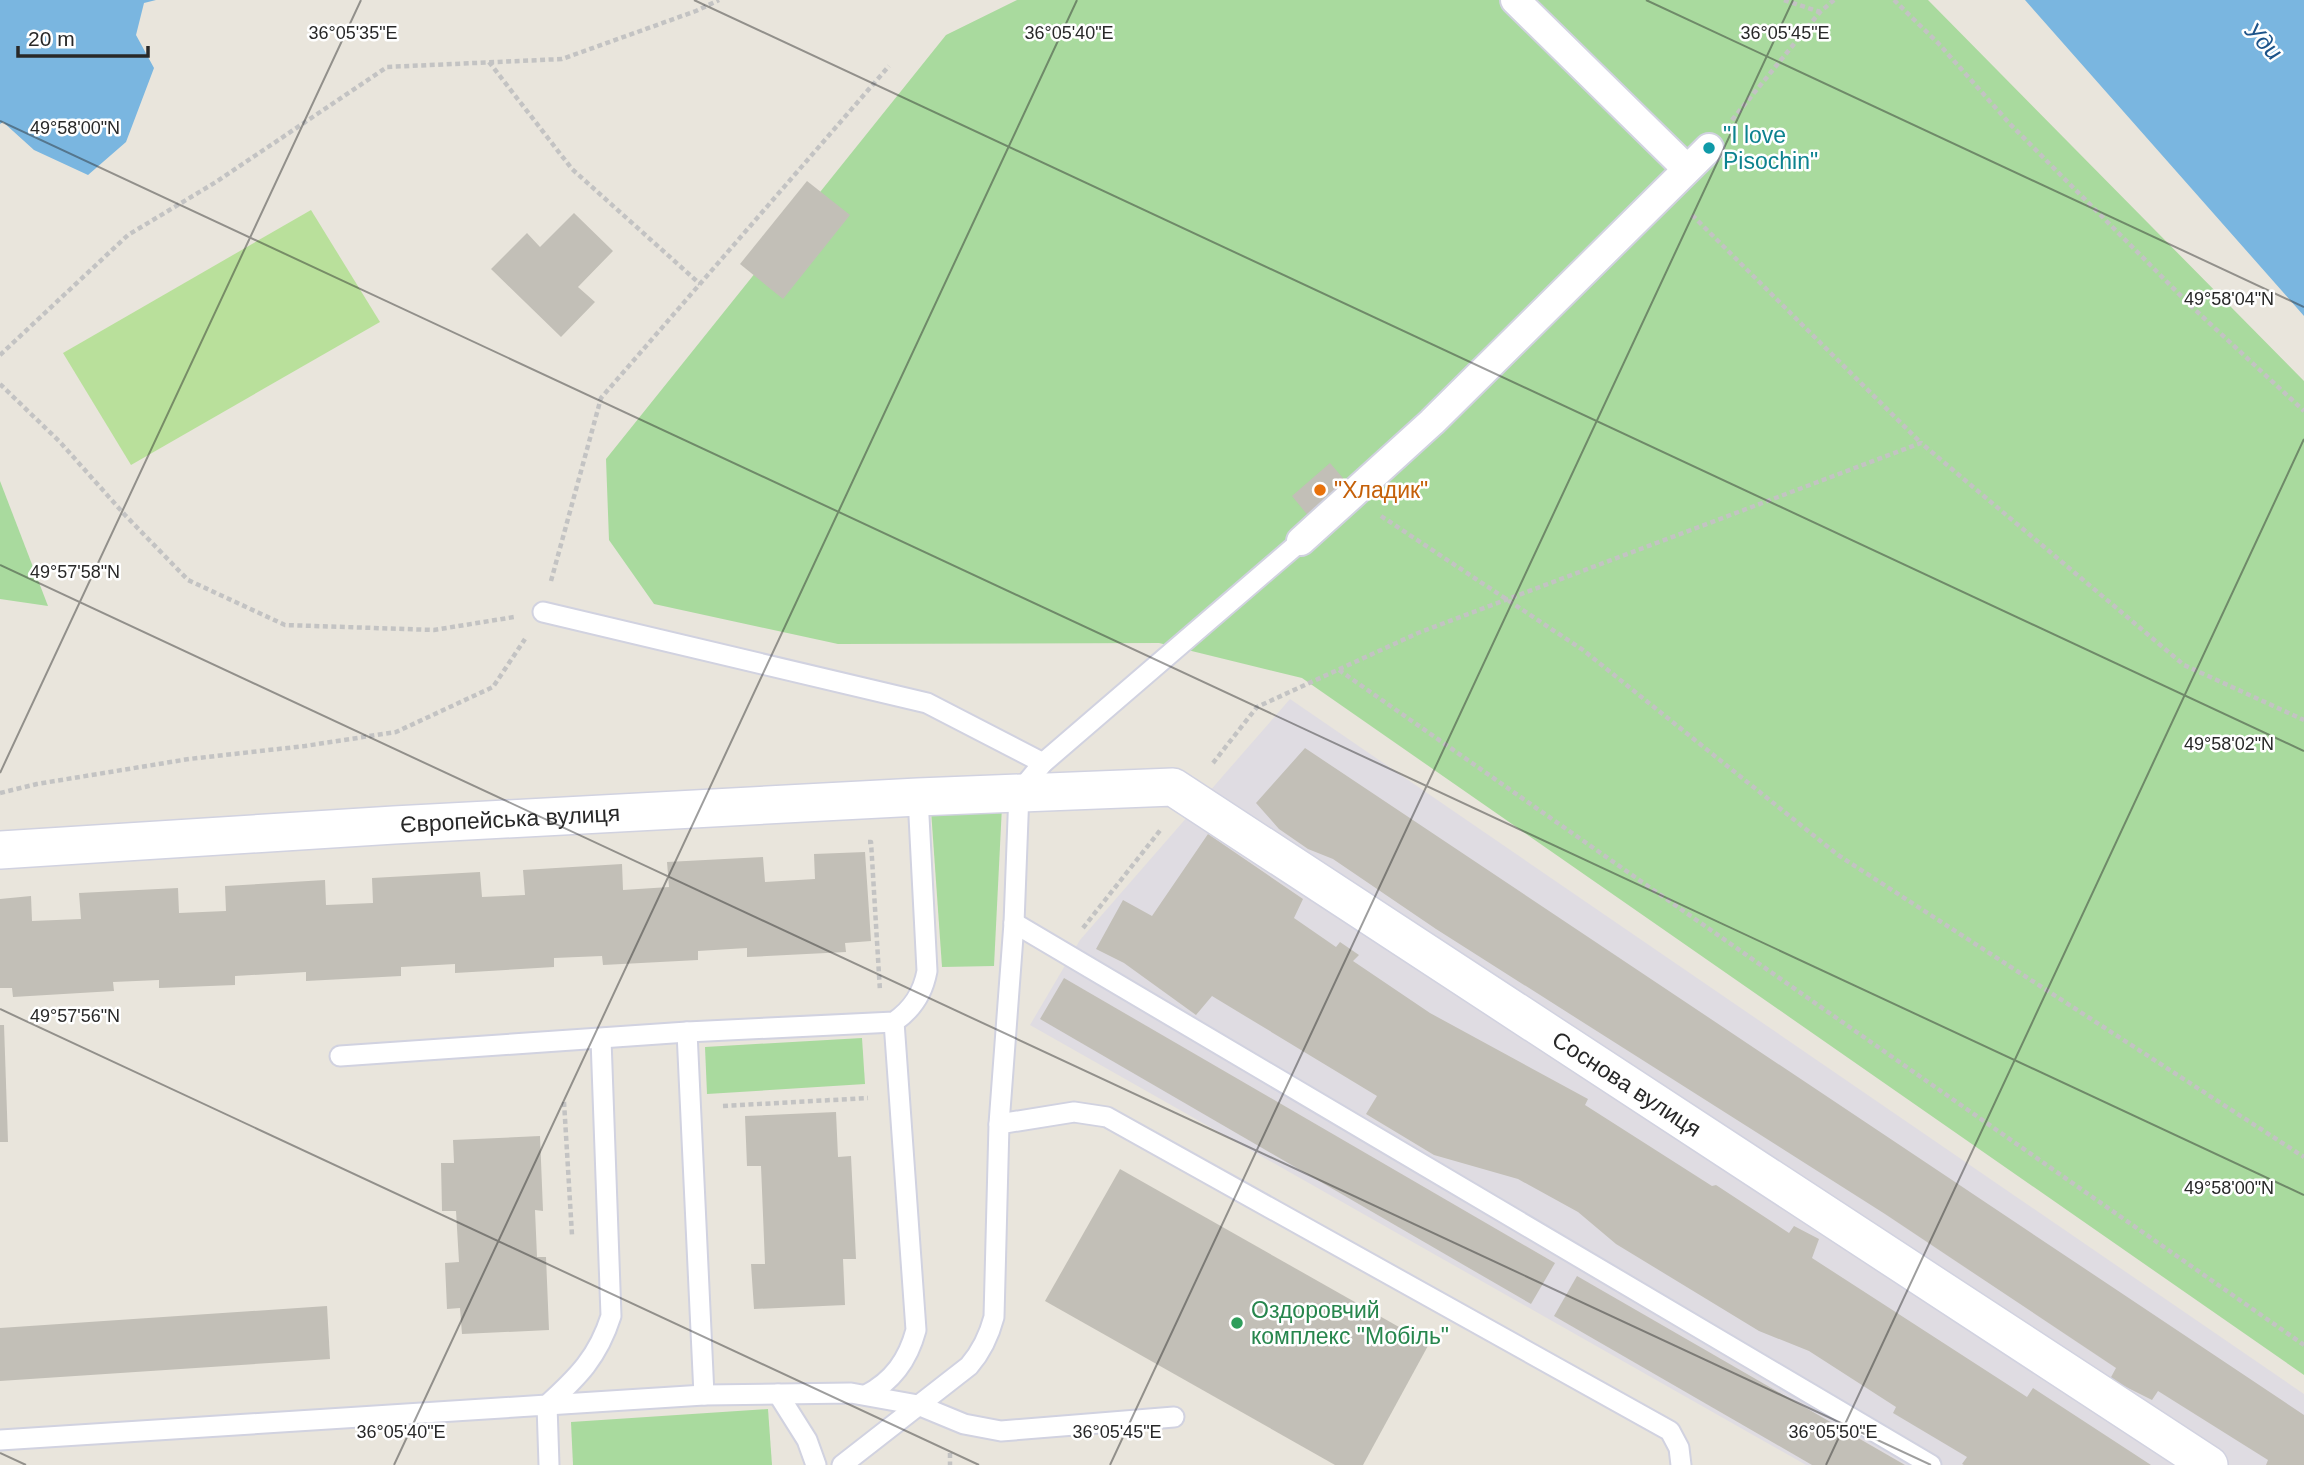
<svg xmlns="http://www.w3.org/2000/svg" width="2304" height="1465" font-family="Helvetica,sans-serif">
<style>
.industrial{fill:#dfdce2}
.green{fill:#a9da9e}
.pitch{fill:#b9e09b}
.water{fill:#7ab6e0}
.building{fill:#c2bfb7}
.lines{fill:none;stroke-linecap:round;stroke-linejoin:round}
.service-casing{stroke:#d1d2e0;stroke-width:23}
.pedestrian-casing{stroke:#d1d2e0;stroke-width:32}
.minor-casing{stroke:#d1d2e0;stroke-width:40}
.path{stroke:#c3c3c3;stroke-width:4.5;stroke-dasharray:5 3.5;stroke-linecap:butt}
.service{stroke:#fff;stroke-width:19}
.pedestrian{stroke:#fff;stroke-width:28}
.minor{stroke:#fff;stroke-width:37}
.ticks{fill:none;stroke:#282828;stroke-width:2;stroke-opacity:0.45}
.culture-dot{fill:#0f9aa8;stroke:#fff;stroke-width:2.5}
.food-dot{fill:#e8710a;stroke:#fff;stroke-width:2.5}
.leisure-dot{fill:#2e9e5b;stroke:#fff;stroke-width:2.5}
.labels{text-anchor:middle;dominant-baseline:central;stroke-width:5;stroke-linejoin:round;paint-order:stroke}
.culture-label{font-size:23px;fill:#0d838f;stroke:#fff;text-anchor:start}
.food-label{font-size:23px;fill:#c56008;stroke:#fff;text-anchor:start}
.street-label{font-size:23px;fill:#282828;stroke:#fff}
.leisure-label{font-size:23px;fill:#27864d;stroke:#fff;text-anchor:start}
.water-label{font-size:24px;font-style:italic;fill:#1c5389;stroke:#fff}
.ticks-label{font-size:18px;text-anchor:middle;fill:#282828;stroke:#fff;stroke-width:5;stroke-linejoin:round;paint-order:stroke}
</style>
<rect width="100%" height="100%" fill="#e9e5dc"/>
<polygon class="industrial" points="1290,699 2304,1394 2304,1465 1806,1465 1030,1025 1080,940"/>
<g class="green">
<polygon points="1017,0 1928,0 2304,381 2304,1375 1302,678 1159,643 838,644 654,604 609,540 606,459 946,35"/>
<polygon points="0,481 48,606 0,599"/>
<polygon points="1002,806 994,966 942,967 931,810"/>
<polygon points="862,1038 865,1084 707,1094 705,1047"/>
<polygon points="768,1409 772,1465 573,1465 571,1422"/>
</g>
<polygon class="pitch" points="311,210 380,322 131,465 63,353"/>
<g class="water">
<polygon points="0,0 156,0 144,3 136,35 154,68 126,142 88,175 34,150 3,122 0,124"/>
<polygon points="2025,0 2304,0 2304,316 2282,291"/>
</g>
<g class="building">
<polygon points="807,181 850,215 783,299 740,264"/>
<polygon points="574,213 613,251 578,287 595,302 561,337 491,269 527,233 540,247"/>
<polygon points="1330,463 1349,485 1310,518 1292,496"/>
<polygon points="1305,748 2304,1415 2304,1465 2266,1465 2268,1460 2158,1391 2152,1400 2110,1379 2116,1368 1885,1214 1436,929 1333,859 1308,849 1279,829 1256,803"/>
<polygon points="1208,834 1303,899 1294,918 1336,947 1340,942 1359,955 1353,961 1430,1013 1588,1099 1585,1105 1712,1186 1716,1185 1789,1233 1794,1226 1819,1239 1812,1258 2027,1397 2033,1388 2151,1465 1964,1465 1962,1464 1967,1457 1893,1413 1896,1407 1809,1351 1759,1331 1616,1244 1578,1212 1518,1179 1434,1155 1366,1114 1377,1096 1212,996 1196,1015 1124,963 1096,949 1123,900 1152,916"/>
<polygon points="865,852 871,941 845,943 846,952 747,957 747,948 698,951 698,960 603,965 602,956 554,958 554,967 455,973 455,964 401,967 401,976 306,981 306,972 235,976 235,985 159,988 159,980 113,982 114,991 13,997 12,988 0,988 0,899 31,896 32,921 81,919 79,893 178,888 179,913 226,911 225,886 325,880 326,905 373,903 372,878 480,872 482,897 525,895 523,870 622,864 623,890 669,887 667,862 763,857 765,882 815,879 814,854"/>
<polygon points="1064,978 1555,1263 1531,1304 1040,1019"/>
<polygon points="0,1025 4,1025 8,1142 0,1142"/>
<polygon points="836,1112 838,1157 851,1156 856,1259 843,1259 845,1305 754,1309 751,1264 765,1264 761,1166 747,1166 745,1116"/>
<polygon points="540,1136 543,1211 535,1210 537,1257 546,1257 549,1330 462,1334 460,1308 447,1309 445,1263 459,1262 456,1211 442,1211 441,1163 454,1163 453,1140"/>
<polygon points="1120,1169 1429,1344 1363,1465 1335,1465 1045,1301"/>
<polygon points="1577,1276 1905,1465 1812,1465 1554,1316"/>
<polygon points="327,1306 330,1359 0,1381 0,1328"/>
</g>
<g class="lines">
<defs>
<g id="service">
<polyline points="543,612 927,703 1043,763"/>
<polyline points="1014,923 1931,1465"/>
<polyline points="687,1032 704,1395"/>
<path d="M340 1056 687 1032 894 1022C913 1009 923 993 927 971L918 797"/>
<polyline points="999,1124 1074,1112 1107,1117 1670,1431 1679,1448 1681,1465"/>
<polyline points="778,1394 807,1440 816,1465"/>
<path d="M866 1395C893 1381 908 1360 916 1330L894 1022"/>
<polyline points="547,1405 704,1395 851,1393 918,1405 964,1424 1001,1431 1174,1417"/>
<path d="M547 1405C578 1377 598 1357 611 1316L601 1039"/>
<polyline points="0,1440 547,1405 549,1465"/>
<path d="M842 1465 969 1366C982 1351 989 1336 994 1317L999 1124 1014 923 1019 792 1043 763 1301 541"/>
</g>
<g id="pedestrian">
<polyline points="1515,0 1687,169"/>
<polyline points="1301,541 1432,422 1709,148"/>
</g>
<g id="minor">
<path id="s1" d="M0 850 394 825 918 797 1173 787 2209 1465"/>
</g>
</defs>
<use href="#service" class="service-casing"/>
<use href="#pedestrian" class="pedestrian-casing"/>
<use href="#minor" class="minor-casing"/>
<g class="path">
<polyline points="1784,0 1820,12"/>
<polyline points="1894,0 1939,44 2010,124 2191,306 2304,411"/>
<polyline points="489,62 572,169 700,284"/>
<polyline points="1732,120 1820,12 1834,0"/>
<polyline points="1692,215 1921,443"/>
<polyline points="0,355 128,235 216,182 387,67 562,59 696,11 719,0"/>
<polyline points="0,384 60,442 125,515 188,580 285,625 434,630 514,617"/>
<polyline points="1381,516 1583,650 1838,855 2304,1157"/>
<polyline points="551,581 601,398 889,66"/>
<polyline points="1339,670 2304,1345"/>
<polyline points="1213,763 1257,707 1418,633 1921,443 2184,665 2304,720"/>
<polyline points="0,793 37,784 189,759 305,746 396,732 493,687 525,639"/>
<polyline points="868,842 871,842 880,991"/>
<polyline points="1083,928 1162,828"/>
<polyline points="564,1102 572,1235"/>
<polyline points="723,1106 868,1098"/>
<polyline points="950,1453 950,1465"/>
</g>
<use href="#service" class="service"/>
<use href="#pedestrian" class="pedestrian"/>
<use href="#minor" class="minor"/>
</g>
<path class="ticks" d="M694 0 2304 751M1646 0 2304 307M0 121 2304 1195M0 565 1931 1465M0 773 361 0M0 1009 979 1465M0 1453 26 1465M394 1465 1077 0M1110 1465 1793 0M1826 1465 2304 439"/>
<circle class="culture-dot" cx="1709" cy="148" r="7"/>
<circle class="food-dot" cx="1320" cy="490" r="7"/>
<circle class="leisure-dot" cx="1237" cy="1323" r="7"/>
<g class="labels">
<g class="culture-label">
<text x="1723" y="135">"I love<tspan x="1723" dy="26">Pisochin"</tspan></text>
</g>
<g class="food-label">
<text x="1334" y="490">"Хладик"</text>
</g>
<g class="street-label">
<text stroke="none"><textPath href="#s1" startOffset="511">Європейська вулиця</textPath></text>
<text stroke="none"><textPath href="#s1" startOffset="1717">Соснова вулиця</textPath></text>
</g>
<g class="leisure-label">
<text x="1251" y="1310">Оздоровчий<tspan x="1251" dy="26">комплекс "Мобіль"</tspan></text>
</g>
<g class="water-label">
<text transform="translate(2264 41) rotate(46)">Уди</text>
</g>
</g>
<g class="ticks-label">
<text x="353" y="39">36°05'35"E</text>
<text x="1069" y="39">36°05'40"E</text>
<text x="1785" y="39">36°05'45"E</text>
<text x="75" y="134">49°58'00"N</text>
<text x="2229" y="305">49°58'04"N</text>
<text x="75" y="578">49°57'58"N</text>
<text x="2229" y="750">49°58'02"N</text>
<text x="75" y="1022">49°57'56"N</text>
<text x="2229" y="1194">49°58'00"N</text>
<text x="401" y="1438">36°05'40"E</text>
<text x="1117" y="1438">36°05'45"E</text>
<text x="1833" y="1438">36°05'50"E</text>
</g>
<path d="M18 46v10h130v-10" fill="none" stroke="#282828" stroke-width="3.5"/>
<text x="28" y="46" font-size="21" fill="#282828" stroke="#ffffff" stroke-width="5" paint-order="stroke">20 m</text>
</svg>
